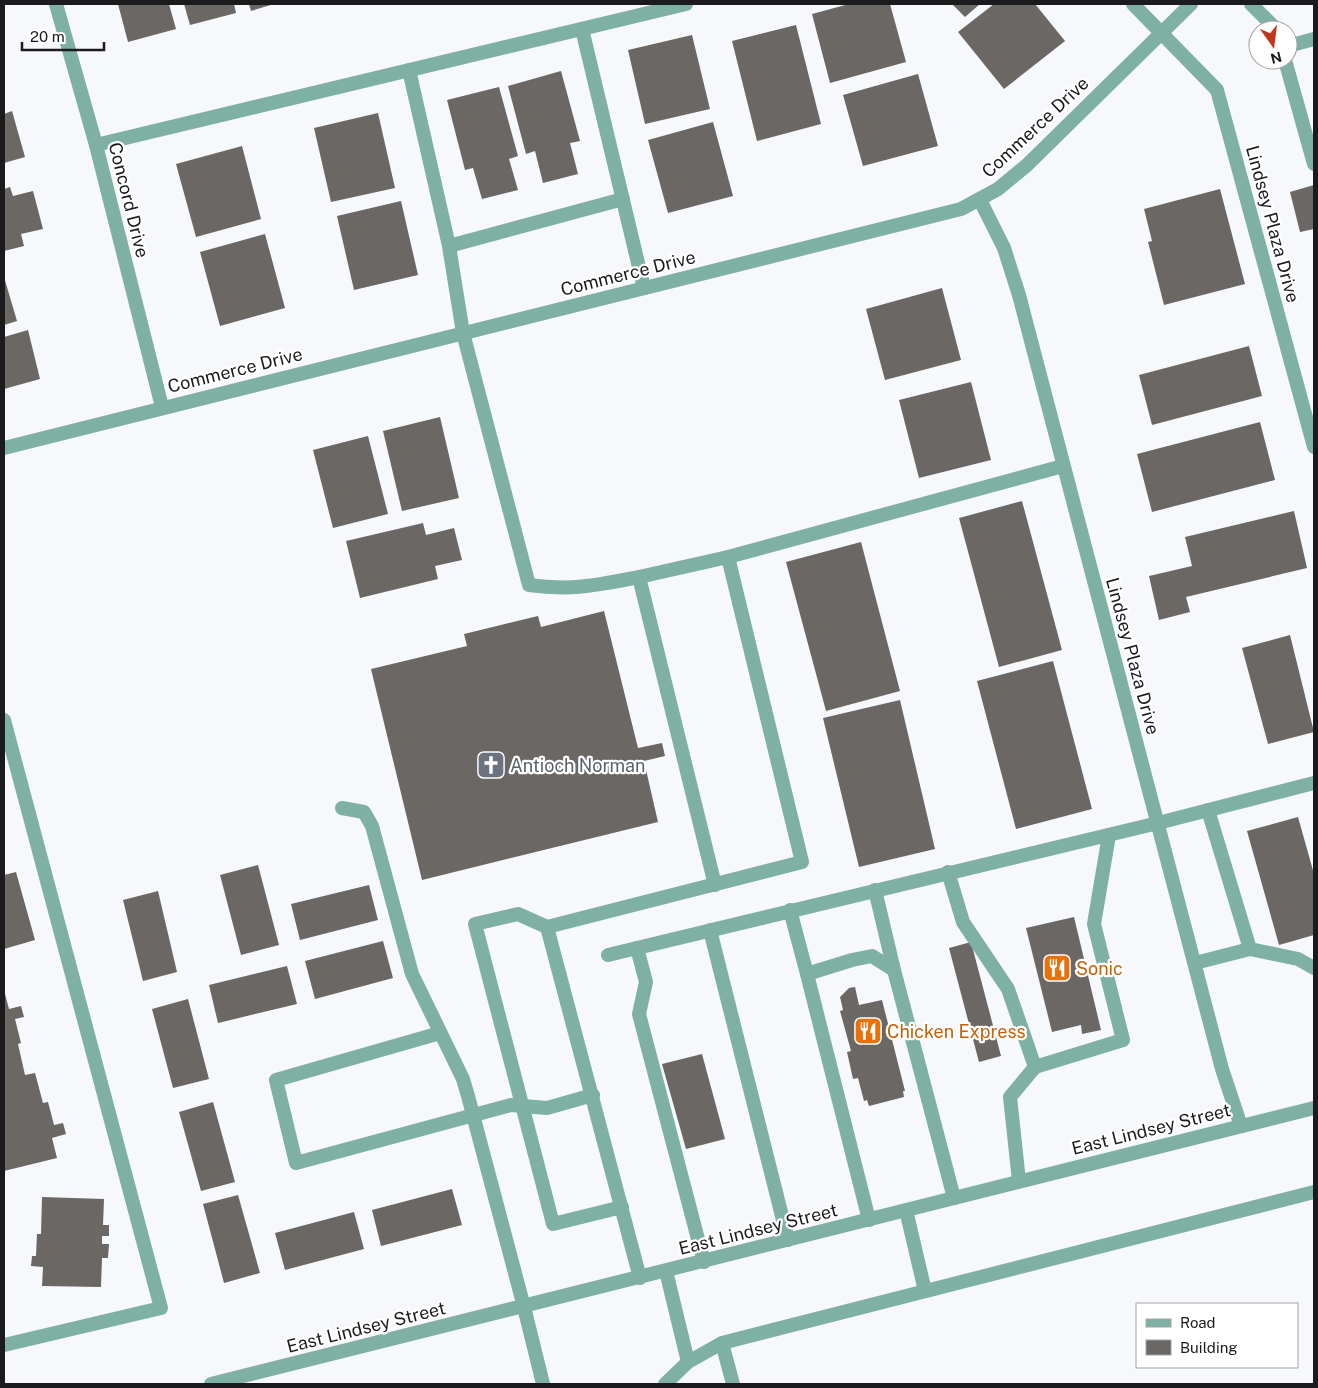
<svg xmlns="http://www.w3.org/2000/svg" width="1318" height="1388" font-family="'Public Sans',sans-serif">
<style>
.building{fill:#6a6764}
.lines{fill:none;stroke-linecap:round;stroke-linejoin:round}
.service{stroke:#7eb0a3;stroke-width:14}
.minor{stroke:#7eb0a3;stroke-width:14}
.tertiary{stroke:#7eb0a3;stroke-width:14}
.labels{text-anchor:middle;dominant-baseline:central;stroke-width:4.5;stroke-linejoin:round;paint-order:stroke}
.street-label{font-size:18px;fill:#1b1b1d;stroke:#fff}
.worship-label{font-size:18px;fill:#5b616d;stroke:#fff;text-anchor:start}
.food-label{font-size:18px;fill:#c56008;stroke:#fff;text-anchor:start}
</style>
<rect width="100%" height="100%" fill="#f6f8fc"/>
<g class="building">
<polygon points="118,4 169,4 176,29 128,42"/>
<polygon points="184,4 234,4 236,13 190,25"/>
<polygon points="249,4 274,4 251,11"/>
<polygon points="849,4 890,4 906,62 830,83 812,14"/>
<polygon points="952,4 980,4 965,17"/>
<polygon points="994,4 1035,4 1065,41 1004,89 958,32"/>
<polygon points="796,25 821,124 757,141 732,41"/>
<polygon points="692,35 710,109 645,124 628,50"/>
<polygon points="561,71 580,141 570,143 578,174 543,183 535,151 526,154 508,86"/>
<polygon points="918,74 938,146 863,166 843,95"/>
<polygon points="499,87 518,156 509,159 518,190 482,199 473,168 465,170 447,100"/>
<polygon points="12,111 25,157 4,163 4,114"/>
<polygon points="378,113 395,188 331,202 314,128"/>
<polygon points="713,122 733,196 668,213 648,140"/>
<polygon points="242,146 261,219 196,237 176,164"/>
<polygon points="1314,185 1314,229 1300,232 1290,192"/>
<polygon points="10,187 13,196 33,191 43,229 21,234 24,246 4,251 4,189"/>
<polygon points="1220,189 1245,284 1164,305 1148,242 1152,241 1144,209"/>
<polygon points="401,201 418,275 354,290 337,216"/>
<polygon points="265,234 285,308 220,326 200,252"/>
<polygon points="4,277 17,321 4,325"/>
<polygon points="942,288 961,360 885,380 866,309"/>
<polygon points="28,330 40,379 4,389 4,337"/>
<polygon points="1249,346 1262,396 1152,425 1139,375"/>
<polygon points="971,382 991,460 919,478 899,400"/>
<polygon points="440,417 459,498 402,511 383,431"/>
<polygon points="1260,422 1275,480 1152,512 1137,454"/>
<polygon points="368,436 388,514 333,528 313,450"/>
<polygon points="1022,501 1062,650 999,667 959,518"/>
<polygon points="1294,511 1307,568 1186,597 1190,612 1159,620 1149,576 1192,566 1185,537"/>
<polygon points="423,523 426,535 454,528 462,560 435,566 438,579 360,598 346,541"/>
<polygon points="861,542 900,691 826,711 786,562"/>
<polygon points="604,611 638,748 662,743 665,756 644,761 658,822 422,880 371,669 467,646 464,634 538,616 541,627"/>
<polygon points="1290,635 1314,732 1268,744 1242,648"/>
<polygon points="1053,661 1092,809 1016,829 977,681"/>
<polygon points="900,700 935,849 859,867 823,718"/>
<polygon points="1298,817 1314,874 1314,935 1279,945 1247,831"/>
<polygon points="258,865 279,945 241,955 220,875"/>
<polygon points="16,872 35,940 4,949 4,875"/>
<polygon points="369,885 378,920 300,940 291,904"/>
<polygon points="158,891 177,972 143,981 123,900"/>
<polygon points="1074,917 1101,1030 1082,1034 1081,1025 1052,1032 1026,928"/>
<polygon points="383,941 393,978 315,999 305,961"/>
<polygon points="971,942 1001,1056 979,1062 949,948"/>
<polygon points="287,966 297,1004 218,1023 209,985"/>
<polygon points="855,987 859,1005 882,1000 905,1091 903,1091 904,1097 869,1106 867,1100 864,1101 858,1078 853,1079 847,1052 851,1051 840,1011 843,1010 840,997 849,988"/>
<polygon points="4,990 9,1009 21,1006 24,1017 15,1019 21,1043 18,1044 25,1075 35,1073 43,1103 48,1102 54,1125 63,1123 66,1134 52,1138 57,1158 4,1171"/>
<polygon points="188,999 209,1079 173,1088 152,1009"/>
<polygon points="702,1054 725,1139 686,1149 662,1064"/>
<polygon points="213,1102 235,1182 201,1191 179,1112"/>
<polygon points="452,1189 462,1225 381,1246 372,1210"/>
<polygon points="238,1195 260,1273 224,1283 203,1204"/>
<polygon points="42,1197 104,1199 103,1225 109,1225 109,1236 102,1236 102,1244 109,1244 108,1258 102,1258 101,1287 42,1286 43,1267 31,1266 32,1256 36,1256 37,1234 41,1234"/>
<polygon points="354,1212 364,1249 285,1270 275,1233"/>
</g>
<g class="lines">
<g class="service">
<polyline points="1251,4 1277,30"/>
<polyline points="582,29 644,288"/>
<polyline points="1288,46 1314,39"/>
<polyline points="1285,60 1314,164"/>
<polyline points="409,70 449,246"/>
<polyline points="96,145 686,4"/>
<path d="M623 199 449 246 463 333 529 585C571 591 598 585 639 577"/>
<polyline points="728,557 1063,466"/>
<polyline points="4,720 161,1308 4,1345"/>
<polyline points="342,808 364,812 372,826 412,974 463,1079 468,1096 524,1307"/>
<polyline points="1208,810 1250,949 1298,959 1314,968"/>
<polyline points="948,872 963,922 1008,989 1035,1067"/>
<polyline points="875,890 894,970"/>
<polyline points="790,910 807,974"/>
<polyline points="547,927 518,914 475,924 553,1224 622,1207"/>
<polyline points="710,930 788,1240"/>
<polyline points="637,948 646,982 639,1014 704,1262"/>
<polyline points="608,955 1158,823 1314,783"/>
<polyline points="1195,963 1250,949"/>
<polyline points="440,1033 276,1080 296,1163 511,1105 547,1108 593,1095"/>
<polyline points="1019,1181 1010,1097 1035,1067 1123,1040 1094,924 1109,835"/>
<polyline points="906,1210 925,1291"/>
<polyline points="869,1220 807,974 852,960 872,956 894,970 954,1198"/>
<polyline points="666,1271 688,1362"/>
<polyline points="640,1278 547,927 802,862 728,557 639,577 715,885"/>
<polyline points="665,1384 688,1362 722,1343"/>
<polyline points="733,1384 722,1343 1314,1192"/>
</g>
<g class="minor">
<polyline points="56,4 96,145 162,407"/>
<polyline points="1133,4 1217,90 1314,447"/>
<polyline points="980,200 1004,248 1019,295 1222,1069 1241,1126"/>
<polyline points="4,448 961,209 998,189 1027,165 1191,4"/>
</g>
<g class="tertiary">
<polyline points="524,1307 543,1384"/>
<polyline points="211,1384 1314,1108"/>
</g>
</g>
<defs>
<symbol id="church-square" viewBox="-11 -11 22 22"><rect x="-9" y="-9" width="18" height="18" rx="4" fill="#6b7280" stroke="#fff"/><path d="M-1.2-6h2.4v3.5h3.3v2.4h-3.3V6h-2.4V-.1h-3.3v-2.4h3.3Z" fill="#fff"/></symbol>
<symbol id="restaurant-square" viewBox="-11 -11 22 22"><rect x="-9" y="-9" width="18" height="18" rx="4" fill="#e8710a" stroke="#fff"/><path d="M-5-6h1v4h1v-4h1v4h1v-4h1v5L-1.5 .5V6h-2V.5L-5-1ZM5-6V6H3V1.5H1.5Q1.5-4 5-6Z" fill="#fff"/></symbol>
</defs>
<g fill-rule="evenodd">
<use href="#church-square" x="475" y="749" width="32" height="32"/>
<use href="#restaurant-square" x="1041" y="952" width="32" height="32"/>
<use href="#restaurant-square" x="852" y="1015" width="32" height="32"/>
</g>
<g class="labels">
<g class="street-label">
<text transform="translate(1035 127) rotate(-43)">Commerce Drive</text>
<text transform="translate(129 200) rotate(76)">Concord Drive</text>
<text transform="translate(1273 224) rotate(75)">Lindsey Plaza Drive</text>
<text transform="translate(628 273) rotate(-14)">Commerce Drive</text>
<text transform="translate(235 370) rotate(-14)">Commerce Drive</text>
<text transform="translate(1133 656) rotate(75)">Lindsey Plaza Drive</text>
<text transform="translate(1151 1129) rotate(-14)">East Lindsey Street</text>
<text transform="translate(758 1229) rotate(-14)">East Lindsey Street</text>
<text transform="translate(366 1327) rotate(-14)">East Lindsey Street</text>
</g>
<g class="worship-label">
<text x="510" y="765">Antioch Norman</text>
</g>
<g class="food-label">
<text x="1076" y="968">Sonic</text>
<text x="887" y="1031">Chicken Express</text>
</g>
</g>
<rect width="1318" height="1388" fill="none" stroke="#1b1b1d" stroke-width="10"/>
<rect x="1136" y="1303" width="162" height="65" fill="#ffffff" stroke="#a4a4a5"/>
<rect x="1146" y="1319" width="25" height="8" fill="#7eb0a3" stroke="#a4a4a5"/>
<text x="1180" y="1328" font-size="15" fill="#1b1b1d">Road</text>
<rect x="1146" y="1340" width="25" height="15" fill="#6a6764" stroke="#a4a4a5"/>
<text x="1180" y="1353" font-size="15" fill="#1b1b1d">Building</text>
<g transform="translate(1273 45) rotate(166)"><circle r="24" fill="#ffffff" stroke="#a4a4a5"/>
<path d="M0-4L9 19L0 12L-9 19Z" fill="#c23620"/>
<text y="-8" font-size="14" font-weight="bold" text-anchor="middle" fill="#1b1b1d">N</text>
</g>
<path d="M22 42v8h82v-8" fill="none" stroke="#1b1b1d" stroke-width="2.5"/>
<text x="30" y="42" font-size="15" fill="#1b1b1d" stroke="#ffffff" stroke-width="4" paint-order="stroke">20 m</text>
</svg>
